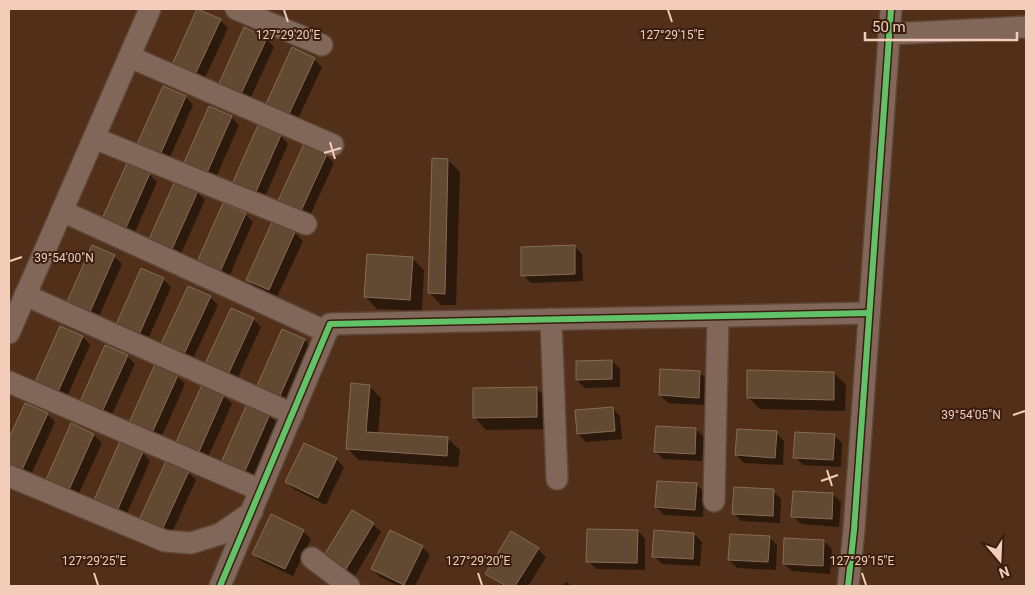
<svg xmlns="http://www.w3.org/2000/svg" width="1035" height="595" font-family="Roboto,sans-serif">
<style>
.shadow{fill:#0007}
.building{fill:#624932;stroke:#866c56}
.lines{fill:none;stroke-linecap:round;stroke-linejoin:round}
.minor-casing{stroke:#5e4536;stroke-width:24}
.minor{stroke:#816759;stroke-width:21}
.cycleway-casing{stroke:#3a1e0f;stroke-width:9}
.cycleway{stroke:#61c268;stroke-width:6}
.ticks{fill:none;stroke:#f3cdba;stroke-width:2}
.ticks-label{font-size:12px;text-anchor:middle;fill:#f3cdba;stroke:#3a1e0f;stroke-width:4;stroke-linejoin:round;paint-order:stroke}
</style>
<rect width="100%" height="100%" fill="#512f18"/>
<g class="shadow">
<polygon points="220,20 228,28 202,84 181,75"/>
<polygon points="266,39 274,47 248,103 227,94"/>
<polygon points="314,59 322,67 296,123 275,114"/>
<polygon points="164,88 186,97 193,105 168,162 146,152"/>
<polygon points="231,117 239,125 214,182 192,172"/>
<polygon points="259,127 281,136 288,144 263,201 241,191"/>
<polygon points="326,155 334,163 308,220 279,202"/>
<polygon points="448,160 460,172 456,305 441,305 430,293"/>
<polygon points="149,174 157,182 132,239 110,229"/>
<polygon points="197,192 205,200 180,256 158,247 150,239"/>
<polygon points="224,205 246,215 253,222 228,279 206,269"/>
<polygon points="273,223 295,233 303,241 277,297 256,288 248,280"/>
<polygon points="574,246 582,254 583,281 531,283 523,275"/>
<polygon points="93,247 114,256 122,264 97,321 75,312"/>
<polygon points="412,258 424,270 422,311 377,309 366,297"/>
<polygon points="163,279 171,287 146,344 124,334"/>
<polygon points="210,297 218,305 192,361 171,352"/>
<polygon points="253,319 261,327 235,384 214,374"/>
<polygon points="83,337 90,345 65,401 44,392"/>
<polygon points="305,340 312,348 287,405 266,395"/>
<polygon points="127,356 135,364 109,421 88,411"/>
<polygon points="612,361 620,369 620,387 585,388 577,380"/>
<polygon points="700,373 708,381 707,405 668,403 660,395"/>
<polygon points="834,373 846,385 845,411 760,409 748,397"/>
<polygon points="177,376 185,384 160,440 138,431"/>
<polygon points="369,386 381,398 378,434 448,439 460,450 458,467 359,460 347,448"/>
<polygon points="202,387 224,396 232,404 206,461 185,451"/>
<polygon points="536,388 548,400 548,429 486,430 475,418"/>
<polygon points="25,405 47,414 55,422 29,479 9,469 9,441"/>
<polygon points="612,408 620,416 622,439 586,442 578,434"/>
<polygon points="269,415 277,423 252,480 230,470"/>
<polygon points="72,425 94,435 102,443 76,500 47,482"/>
<polygon points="696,429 704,437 702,461 663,459 655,451"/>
<polygon points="776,433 784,441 783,465 744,463 736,455"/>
<polygon points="834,435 842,443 841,467 803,465 795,457"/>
<polygon points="305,444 336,459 344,467 326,505 294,489 286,482"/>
<polygon points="143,453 150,461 125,518 103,508"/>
<polygon points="188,472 196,480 170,537 149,527"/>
<polygon points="696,484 704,492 703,517 664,515 656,507"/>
<polygon points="773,491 781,499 780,523 741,521 734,513"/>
<polygon points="833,494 841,502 839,527 801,524 793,516"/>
<polygon points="352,512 373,524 381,532 355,576 334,563"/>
<polygon points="303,531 311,539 293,576 261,561 253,553"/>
<polygon points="638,531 645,539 645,570 596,569 588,561"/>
<polygon points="694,534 702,542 700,566 662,564 654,556"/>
<polygon points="769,537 777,545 776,570 737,568 729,560"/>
<polygon points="824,541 832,549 830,574 792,571 784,564"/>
<polygon points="422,547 430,555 415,586 399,586 380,577 372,569"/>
<polygon points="538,549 546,557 528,586 503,586 487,574"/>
<polygon points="567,582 571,586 561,586"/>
</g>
<g class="building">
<polygon points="197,9 221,19 194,77 171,67"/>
<polygon points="244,27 267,38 240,96 218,86"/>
<polygon points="292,47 315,58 288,116 265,106"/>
<polygon points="163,86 186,96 160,155 137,144"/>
<polygon points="209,106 232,116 206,175 183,165"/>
<polygon points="258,125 281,135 255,194 232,184"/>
<polygon points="304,144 327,154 300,213 277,203"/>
<polygon points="432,158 448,159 445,294 428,293"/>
<polygon points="127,163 150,173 124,232 101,221"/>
<polygon points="175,181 198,191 172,249 149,239"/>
<polygon points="223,203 246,213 220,272 197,262"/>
<polygon points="272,222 295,232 269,290 246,280"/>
<polygon points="92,245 115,255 89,314 66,304"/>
<polygon points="575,245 575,274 521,276 521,247"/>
<polygon points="367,254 413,257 410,300 364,297"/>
<polygon points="141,268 164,278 138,337 115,327"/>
<polygon points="188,286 211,296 184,354 161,344"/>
<polygon points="231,308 254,318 227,377 204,366"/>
<polygon points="60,326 83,336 57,394 34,384"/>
<polygon points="282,329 305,339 279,398 256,388"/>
<polygon points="105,345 128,355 101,414 79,404"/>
<polygon points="612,360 612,379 576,380 576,361"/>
<polygon points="155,364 178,375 152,433 129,423"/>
<polygon points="660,369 700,371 699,398 659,395"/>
<polygon points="747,370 834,372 834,400 747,398"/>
<polygon points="351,383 370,385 366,432 448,437 447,456 346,449"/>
<polygon points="202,385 224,395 198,454 175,444"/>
<polygon points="537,387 537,417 473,418 473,388"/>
<polygon points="25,403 48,413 21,472 9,466 9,438"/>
<polygon points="247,404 270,414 244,473 221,463"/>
<polygon points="613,407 615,431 577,434 575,410"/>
<polygon points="71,423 94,434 68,492 45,482"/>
<polygon points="656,426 696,428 695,454 654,452"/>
<polygon points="737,429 777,431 775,458 735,455"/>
<polygon points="795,432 835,434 833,460 793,458"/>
<polygon points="120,441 143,452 117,511 94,500"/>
<polygon points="304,443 337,458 318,498 285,482"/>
<polygon points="166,461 189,471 162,530 139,520"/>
<polygon points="657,481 697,483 695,510 655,507"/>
<polygon points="734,487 774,489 773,516 732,514"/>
<polygon points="793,491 833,493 832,519 791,517"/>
<polygon points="352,510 374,523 346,569 324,555"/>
<polygon points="271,514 304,530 285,569 252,554"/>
<polygon points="587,529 638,530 637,563 586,562"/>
<polygon points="390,530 423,546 404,585 371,569"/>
<polygon points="654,530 694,533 693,559 652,557"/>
<polygon points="511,531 539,548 515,586 506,586 485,574"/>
<polygon points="730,534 770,536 768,562 728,560"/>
<polygon points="784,538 824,540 823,566 783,564"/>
</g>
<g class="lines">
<defs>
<g id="minor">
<polyline points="236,9 322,45"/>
<polyline points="889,34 1026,27"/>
<polyline points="130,57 333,145"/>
<polyline points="94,138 306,224"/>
<polyline points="62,211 150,9"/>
<polyline points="25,295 293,414"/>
<polyline points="551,319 557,479"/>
<polyline points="9,333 62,211 327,332"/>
<polyline points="9,382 260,490"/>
<polyline points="9,476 165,541 191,543 220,534 252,512"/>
<polyline points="714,501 718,316"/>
<polyline points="312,558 349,586"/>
<polyline points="220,586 330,324 869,313"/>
<polyline points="848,586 854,530 891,9"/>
</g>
</defs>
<use href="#minor" class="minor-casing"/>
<use href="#minor" class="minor"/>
<defs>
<g id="cycleway">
<polyline points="220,586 330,324 869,313"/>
<polyline points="848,586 854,530 891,9"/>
</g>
</defs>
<use href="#cycleway" class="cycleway-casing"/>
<use href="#cycleway" class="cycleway"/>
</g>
<path class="ticks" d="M284 10 288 22M668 10 672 22M330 142 335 159M324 153 341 148M10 261 22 257M1013 415 1025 411M827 470 832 486M821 481 838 475M94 573 98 585M478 573 482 585M862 573 866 585"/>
<g class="ticks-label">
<text x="288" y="39">127°29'20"E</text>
<text x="672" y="39">127°29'15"E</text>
<text x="64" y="262">39°54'00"N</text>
<text x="971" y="419">39°54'05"N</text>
<text x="94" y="565">127°29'25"E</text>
<text x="478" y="565">127°29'20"E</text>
<text x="862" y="565">127°29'15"E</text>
</g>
<rect width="1035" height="595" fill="none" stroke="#f3cdba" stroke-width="20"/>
<g transform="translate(1000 560) rotate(161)" stroke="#3a1e0f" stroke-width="4" paint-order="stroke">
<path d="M0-4L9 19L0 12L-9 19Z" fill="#f3cdba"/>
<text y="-8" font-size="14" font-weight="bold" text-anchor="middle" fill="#f3cdba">N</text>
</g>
<path d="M865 32v8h152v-8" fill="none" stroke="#f3cdba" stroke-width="2.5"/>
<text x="872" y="32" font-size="15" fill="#f3cdba" stroke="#3a1e0f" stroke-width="4" paint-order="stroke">50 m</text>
</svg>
